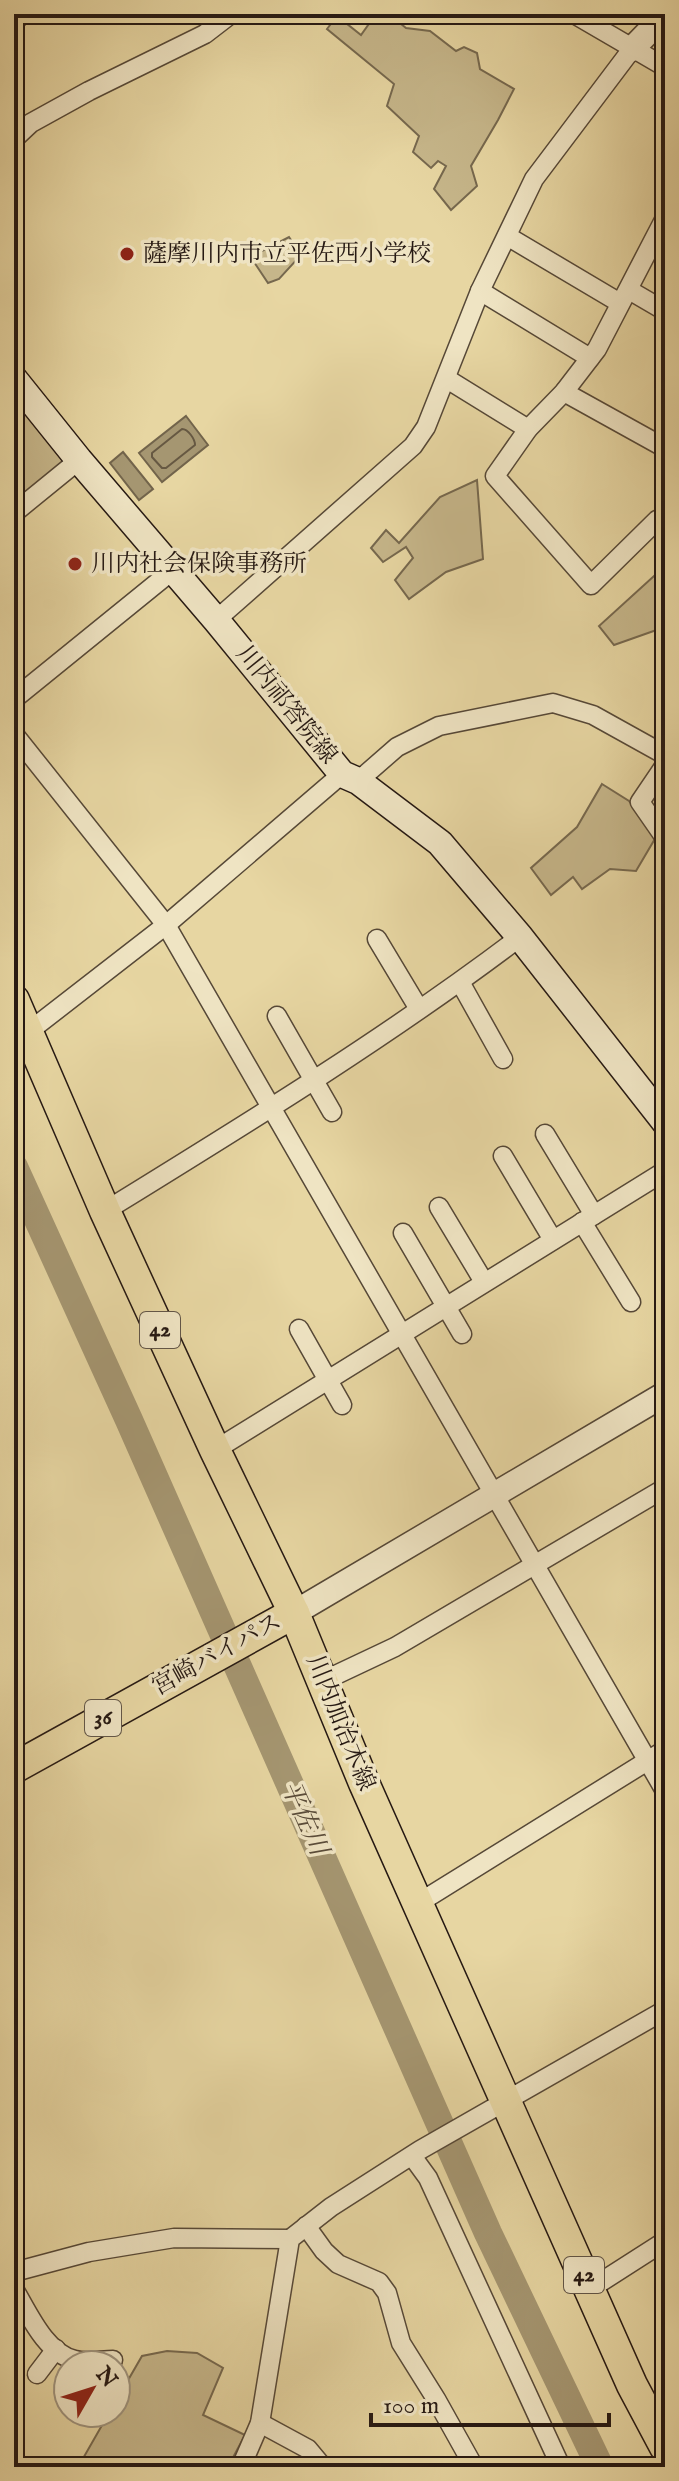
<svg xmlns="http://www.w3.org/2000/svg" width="679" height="2481" font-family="'IM FELL English','Noto Serif JP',serif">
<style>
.green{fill:#c6b68a;stroke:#76684e;stroke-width:2}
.water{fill:#a59671;stroke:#72644b;stroke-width:2}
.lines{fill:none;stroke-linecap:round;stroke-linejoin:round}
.shore{stroke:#665842;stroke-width:2}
.river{stroke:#a59671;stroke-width:28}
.minor-casing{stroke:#564837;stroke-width:21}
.tertiary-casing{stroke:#564837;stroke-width:27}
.secondary-casing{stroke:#261913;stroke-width:29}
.primary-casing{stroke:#261913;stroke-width:33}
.minor{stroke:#efe4c3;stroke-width:18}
.tertiary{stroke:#efe4c3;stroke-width:24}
.secondary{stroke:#efe4c3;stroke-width:26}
.primary{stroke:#e7d6a2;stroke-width:30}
.rail-casing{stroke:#261913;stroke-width:8}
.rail{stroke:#efe4c3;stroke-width:5;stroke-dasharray:15;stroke-linecap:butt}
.poi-dot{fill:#8f2418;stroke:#efe4c3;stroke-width:3}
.labels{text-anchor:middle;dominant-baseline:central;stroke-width:7;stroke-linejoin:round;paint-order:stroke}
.shield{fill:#efe4c3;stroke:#625648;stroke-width:2}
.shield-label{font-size:22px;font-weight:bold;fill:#261913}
.poi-label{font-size:24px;fill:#261913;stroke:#efe4c3;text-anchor:start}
.street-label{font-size:24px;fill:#261913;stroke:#efe4c3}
.water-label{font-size:26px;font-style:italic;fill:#594b39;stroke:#efe4c3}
</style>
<rect width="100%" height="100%" fill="#e7d6a2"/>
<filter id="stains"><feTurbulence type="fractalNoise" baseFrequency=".0025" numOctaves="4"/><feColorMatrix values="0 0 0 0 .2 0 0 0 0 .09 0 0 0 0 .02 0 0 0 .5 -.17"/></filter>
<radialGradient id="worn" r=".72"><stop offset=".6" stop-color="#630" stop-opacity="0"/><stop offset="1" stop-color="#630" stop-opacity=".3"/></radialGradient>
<g class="green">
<polygon points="376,14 389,14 406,28 430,31 456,51 464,47 477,53 480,69 514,89 498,120 471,166 477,186 451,210 434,189 446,166 438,161 431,168 413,152 419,136 387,106 394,84 327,29 337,16 361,35"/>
<polygon points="289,237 301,255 279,279 268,283 244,247 252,239 262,251"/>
<polygon points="14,397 65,461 14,502"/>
<polygon points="477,480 483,559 446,572 409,599 395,580 413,558 406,547 383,562 371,548 386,530 399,543 440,497"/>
<polygon points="665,566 665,627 614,645 599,626"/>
<polygon points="602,784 629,801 656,837 636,871 610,869 582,889 573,877 551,895 531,868 577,827"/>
<polygon points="167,2351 197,2353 223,2368 203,2415 245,2435 228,2467 68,2467 81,2462 109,2413 116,2413 116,2401 142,2356"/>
</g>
<g class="water">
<polygon points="186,416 208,445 162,482 139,453"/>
<polygon points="123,452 153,489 139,500 110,463"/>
</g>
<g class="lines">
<path class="shore" d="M182 429C188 429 195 439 195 445L166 468H162L152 457V453Z"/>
<polyline class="river" points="14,1167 129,1420 488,2233 600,2467"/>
<defs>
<g id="minor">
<polyline points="574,14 665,67"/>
<polyline points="14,139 31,123 89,91 205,34 231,14"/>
<polyline points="665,218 597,349 564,392 528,429 495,476 591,585 657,520 665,516"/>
<polyline points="507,236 620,303"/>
<polyline points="629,290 665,311"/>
<polyline points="480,291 590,358"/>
<polyline points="447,379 528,429"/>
<polyline points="564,392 665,448"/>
<polyline points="14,513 79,460"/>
<polyline points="216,620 413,446 426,427 480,291 534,179 632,49"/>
<polyline points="14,699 173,570"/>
<polyline points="14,734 166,925 665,1791"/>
<polyline points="665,765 640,802 665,838"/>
<polyline points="358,781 397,747 439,726 553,703 593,715 665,755"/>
<polyline points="377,939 419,1009"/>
<polyline points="460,982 503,1059"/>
<polyline points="277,1016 332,1112"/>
<polyline points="14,1043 166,925 342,774"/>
<polyline points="545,1134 594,1215"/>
<polyline points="503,1156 553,1240"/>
<polyline points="439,1207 484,1282"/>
<path d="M105 1211C246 1124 388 1037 520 937"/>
<polyline points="582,1222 631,1302"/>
<polyline points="403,1233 462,1334"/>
<polyline points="299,1329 342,1405"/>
<polyline points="215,1450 665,1171"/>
<polyline points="323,1681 395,1647 665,1488"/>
<polyline points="417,1904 665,1750"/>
<polyline points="412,2156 428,2178 561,2467"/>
<polyline points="306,2226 324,2251 338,2264 379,2282 387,2293 401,2343 436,2399 474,2467"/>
<polyline points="14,2272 89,2252 174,2238 290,2239"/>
<path d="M14 2289C28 2312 45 2353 75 2360 86 2363 101 2360 113 2360"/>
<polyline points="590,2289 665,2241"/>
<polyline points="37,2374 56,2349"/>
<polyline points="260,2423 308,2449 323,2467"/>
<polyline points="241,2467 260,2423 290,2239 331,2207 420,2150 665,2010"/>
</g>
<g id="tertiary">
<polyline points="632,49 665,15"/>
<polyline points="294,1613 665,1394"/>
</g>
<polyline id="secondary" points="14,379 79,460 216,620 342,774 358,781 440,843 520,937 665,1122"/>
<g id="primary">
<polyline points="14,1000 105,1211 215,1450 294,1613 364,1783 632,2385 665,2447"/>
<polyline points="14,1768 294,1613"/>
</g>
</defs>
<use href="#minor" class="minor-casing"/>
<use href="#tertiary" class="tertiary-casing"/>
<use href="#secondary" class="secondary-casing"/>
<use href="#primary" class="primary-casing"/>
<use href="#minor" class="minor"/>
<use href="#tertiary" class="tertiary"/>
<use href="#secondary" class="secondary"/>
<use href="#primary" class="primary"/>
<defs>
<polyline id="rail" points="14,34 29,14"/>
</defs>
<use href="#rail" class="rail-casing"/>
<use href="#rail" class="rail"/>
</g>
<g class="poi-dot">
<circle cx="127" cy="254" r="8"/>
<circle cx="75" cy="564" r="8"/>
</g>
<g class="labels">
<g class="shield">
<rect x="140" y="1312" width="40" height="36" rx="6"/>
<rect x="85" y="1700" width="36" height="36" rx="6"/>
<rect x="564" y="2257" width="40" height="36" rx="6"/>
</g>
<g class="shield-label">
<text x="160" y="1330">42</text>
<text x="103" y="1718">36</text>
<text x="584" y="2275">42</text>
</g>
<g class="poi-label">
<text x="143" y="254">薩摩川内市立平佐西小学校</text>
<text x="91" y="564">川内社会保険事務所</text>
</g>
<g class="street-label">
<text transform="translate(286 705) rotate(51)">川内祁答院線</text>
<text transform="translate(217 1655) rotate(-29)">宮崎バイパス</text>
<text transform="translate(340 1723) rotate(68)">川内加治木線</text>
</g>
<g class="water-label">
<text transform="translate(304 1818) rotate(66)">平佐川</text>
</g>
</g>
<rect width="679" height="2481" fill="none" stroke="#e7d6a2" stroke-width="48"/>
<rect x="16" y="16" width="647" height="2449" fill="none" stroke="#261913" stroke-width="4"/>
<rect x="24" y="24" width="631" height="2433" fill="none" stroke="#261913" stroke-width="2"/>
<g transform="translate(92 2389) rotate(51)"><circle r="38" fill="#efe4c3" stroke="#9f937d" stroke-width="2"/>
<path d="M0-6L14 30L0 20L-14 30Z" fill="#8f2418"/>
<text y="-12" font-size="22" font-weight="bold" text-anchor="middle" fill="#261913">N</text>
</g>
<path d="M371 2413v12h238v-12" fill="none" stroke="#261913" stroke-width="4"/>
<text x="383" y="2413" font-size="24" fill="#261913" stroke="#efe4c3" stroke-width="6" paint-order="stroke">100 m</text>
<rect width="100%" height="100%" filter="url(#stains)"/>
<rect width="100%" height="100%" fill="url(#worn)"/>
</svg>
